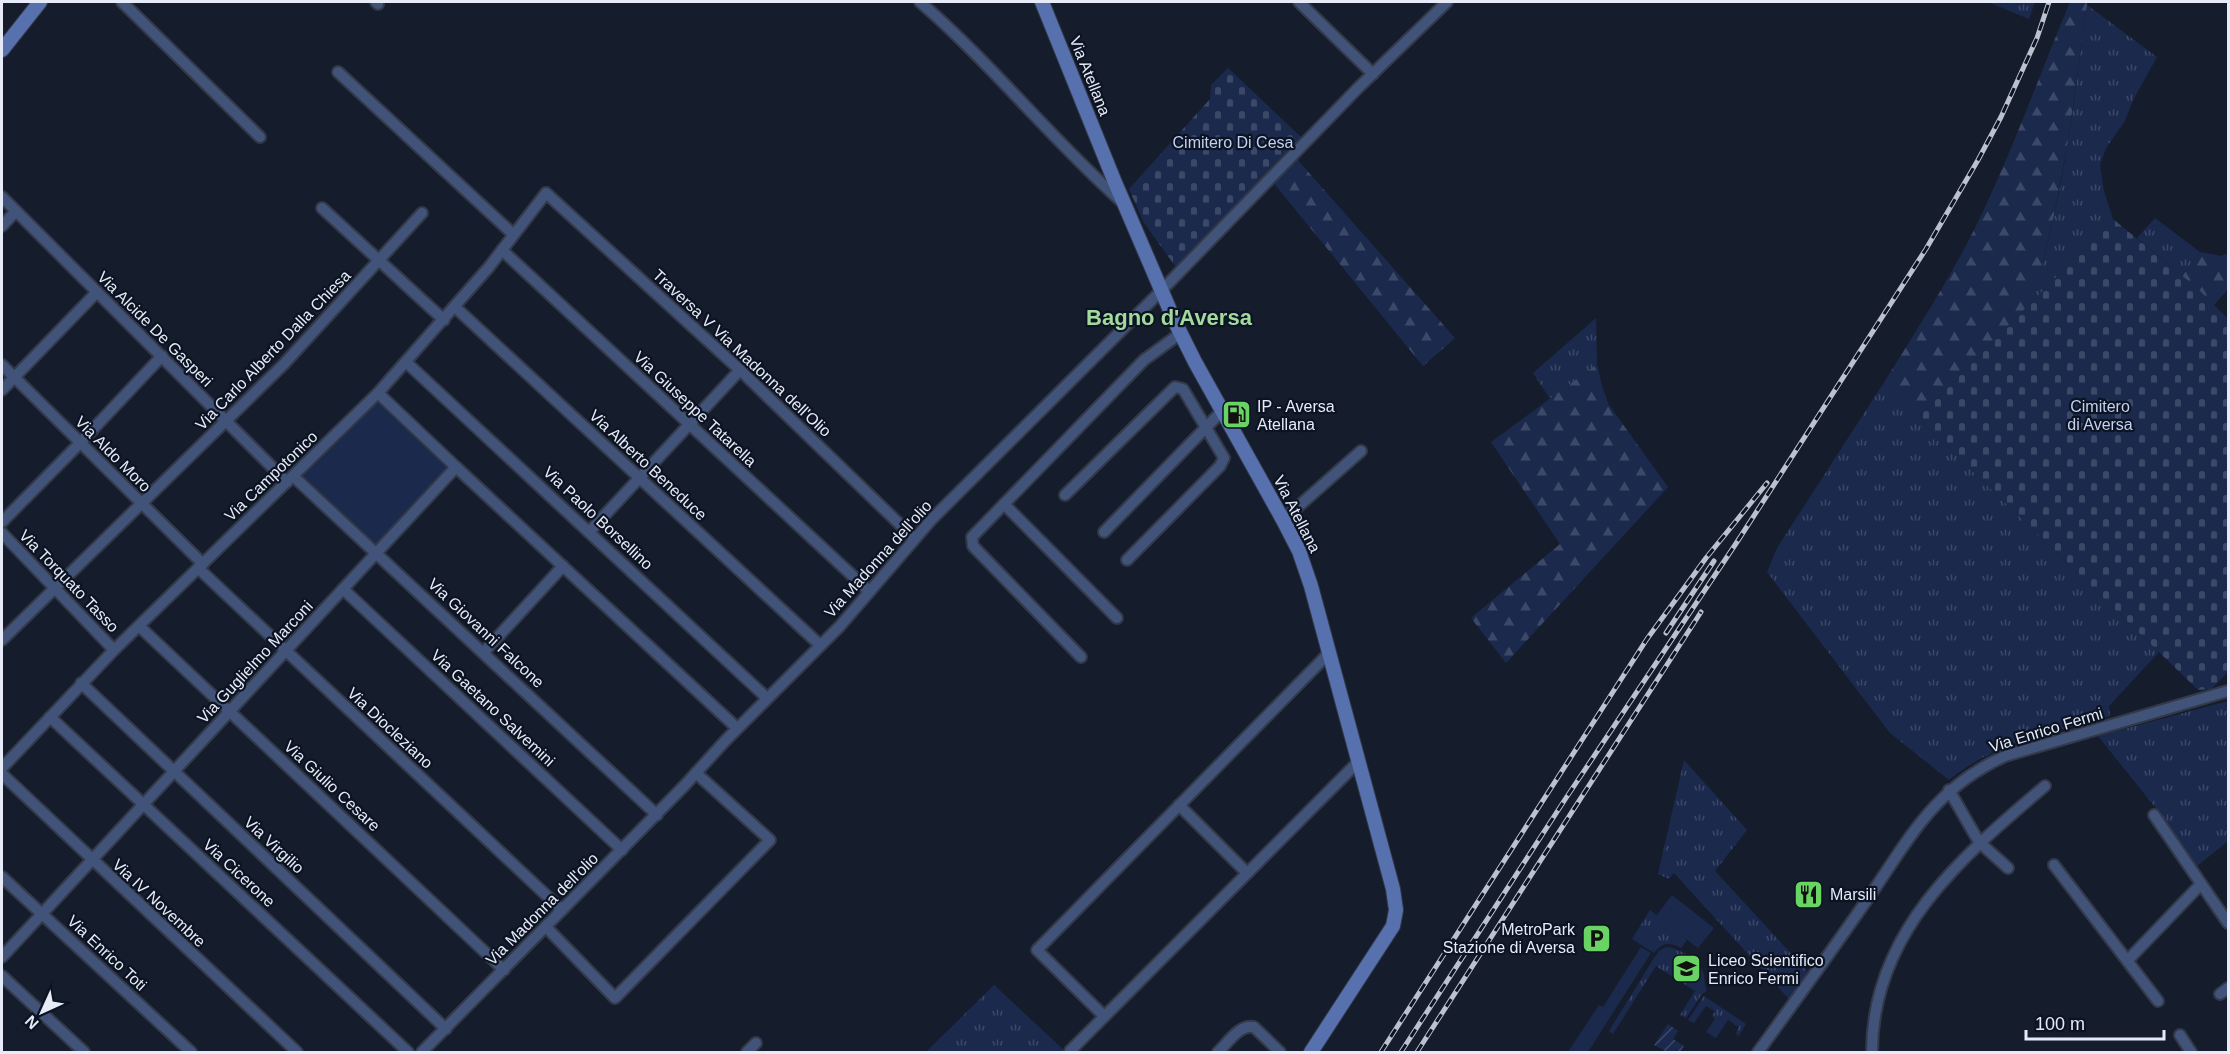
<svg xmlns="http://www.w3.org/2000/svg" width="2230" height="1054" font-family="Arial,sans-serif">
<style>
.grass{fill:url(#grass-tufts)}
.forest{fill:url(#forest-firs)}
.cemetery{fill:url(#cemetery-stones)}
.park{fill:#1b294d}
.garden{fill:url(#garden-furrows)}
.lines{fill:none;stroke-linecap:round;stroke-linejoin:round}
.street-casing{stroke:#323948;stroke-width:14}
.secondary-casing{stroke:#323948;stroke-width:16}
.street{stroke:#425379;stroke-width:10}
.secondary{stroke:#5771af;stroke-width:14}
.rail-casing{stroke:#bcc1ce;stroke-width:5}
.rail{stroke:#0c1322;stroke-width:3;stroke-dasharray:9;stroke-linecap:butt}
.labels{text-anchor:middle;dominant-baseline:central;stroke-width:4.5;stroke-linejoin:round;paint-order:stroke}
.street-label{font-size:16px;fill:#e6ebf7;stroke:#0c1322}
.park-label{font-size:16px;fill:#c2d0f1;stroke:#0c1322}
.poi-label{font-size:16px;fill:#e6ebf7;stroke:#0c1322;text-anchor:start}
.district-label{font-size:22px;font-weight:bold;fill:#a2d99d;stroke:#0c1322}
</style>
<defs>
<pattern id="grass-tufts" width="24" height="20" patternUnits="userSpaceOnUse" patternTransform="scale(1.5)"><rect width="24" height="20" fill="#1b294d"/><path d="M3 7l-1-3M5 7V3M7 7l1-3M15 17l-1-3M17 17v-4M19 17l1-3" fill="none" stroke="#3c4867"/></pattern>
<pattern id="forest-firs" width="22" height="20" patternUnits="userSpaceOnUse" patternTransform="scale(1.5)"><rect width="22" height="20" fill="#1b294d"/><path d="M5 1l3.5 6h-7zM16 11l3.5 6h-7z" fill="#3c4867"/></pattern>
<pattern id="cemetery-stones" width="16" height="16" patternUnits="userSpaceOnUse" patternTransform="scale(1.5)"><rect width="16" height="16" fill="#1b294d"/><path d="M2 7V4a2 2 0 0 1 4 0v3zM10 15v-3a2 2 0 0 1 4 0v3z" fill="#3c4867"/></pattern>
<pattern id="garden-furrows" width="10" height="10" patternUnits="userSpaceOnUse" patternTransform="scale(1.5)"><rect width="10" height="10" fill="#1b294d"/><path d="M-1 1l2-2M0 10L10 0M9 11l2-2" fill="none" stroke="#3c4867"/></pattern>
</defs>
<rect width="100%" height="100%" fill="#151c2c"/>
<g class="grass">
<polygon points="1988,2 2035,2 2029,19"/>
<path d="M2087 5 2157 57 2133 100 2125 121 2106 148 2100 165 2104 191 2113 219 2029 305C2063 209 2073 105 2087 5Z"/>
<polygon points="2155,218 2200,252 2182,276 2137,238"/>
<polygon points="1596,318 1597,364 1550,399 1533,373"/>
<path d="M1883 384 2159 652 2109 706 2110 716C2055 732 1994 742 1949 780L1890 733 1767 572 1777 548Z"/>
<polygon points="2228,701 2228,841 2196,867 2155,807 2098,736"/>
<polygon points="1684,760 1747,830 1715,871 1808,972 1789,999 1674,873 1669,879 1658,874"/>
<path d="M1650 910 1687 940 1681 948C1670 942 1662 942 1654 953L1632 939Z"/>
<path d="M1666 947C1678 947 1698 960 1703 972 1705 978 1704 985 1707 991L1702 994 1686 1018 1680 1015 1695 991 1656 966 1613 1034 1609 1031 1654 958 1660 950Z"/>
<polygon points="994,985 1066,1052 926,1052"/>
<polygon points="1704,996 1746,1024 1738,1037 1736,1033 1739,1027 1728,1020 1716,1038 1706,1032 1715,1019 1712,1016 1715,1011 1706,1006 1694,1023 1688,1020"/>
</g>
<g class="forest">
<path d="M2070 2H2087V5L2068 141 2054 215 2039 276 2029 305 1918 418 1883 384C1915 333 1947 283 1974 230 2011 156 2038 78 2070 2Z"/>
<polygon points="1295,157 1455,338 1423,366 1272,181"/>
<polygon points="2200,252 2221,256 2228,253 2228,289 2214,305 2182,276"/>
<polygon points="1597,364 1602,386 1609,405 1668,487 1506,663 1471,618 1560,544 1491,442"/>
</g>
<g class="cemetery">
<polygon points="1228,68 1302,138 1275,164 1178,270 1144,223 1129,189 1210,99 1211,85"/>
<polygon points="2113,219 2197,288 2228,319 2228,672 2211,689 2198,690 1918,418"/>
</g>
<g class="park">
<polygon points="378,401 448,468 377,545 301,475"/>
<polygon points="1672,895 1714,928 1698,948 1656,916"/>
<polygon points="1641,947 1651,953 1588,1052 1568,1052 1599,1005 1603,1007"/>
</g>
<polygon class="garden" points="1668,1024 1678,1031 1673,1039 1684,1046 1680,1052 1677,1050 1675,1052 1667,1052 1654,1045"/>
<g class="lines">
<defs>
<g id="street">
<polyline points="122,2 260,137"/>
<polyline points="376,2 378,4"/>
<path d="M920 2C992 64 1051 139 1122 202"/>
<polyline points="1299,2 1373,74"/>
<polyline points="338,72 513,234"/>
<polyline points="2,197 287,482"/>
<polyline points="322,208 444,320"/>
<polyline points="2,226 16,211"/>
<polyline points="502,250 869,591"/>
<polyline points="455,307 820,645"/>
<polyline points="406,362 767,698"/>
<polyline points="2,365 203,564"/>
<polyline points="2,390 97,292"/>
<polyline points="456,467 737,728"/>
<polyline points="293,476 657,815"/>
<polyline points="1065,495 1175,387 1183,389 1224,458 1220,466 1127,560"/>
<polyline points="1004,504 1117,618"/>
<polyline points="1283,520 1361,451"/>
<polyline points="2,522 80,443 162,356"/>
<polyline points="590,531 740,370"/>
<polyline points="1104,532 1222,411"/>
<polyline points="2,533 114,650"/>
<polyline points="198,568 562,910"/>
<polyline points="343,589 622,850"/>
<polyline points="139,626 504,970"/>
<polyline points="2,640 284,364 422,213"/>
<polyline points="484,652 563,566"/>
<polyline points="1081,657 973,546 972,537 1144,360 1181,333"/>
<polyline points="81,683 446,1029"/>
<polyline points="50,717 408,1052"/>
<polyline points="2,768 114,650 378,393 489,267 546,193 740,370 914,538"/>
<polyline points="2,774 297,1052"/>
<polyline points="1949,790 1979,842 2008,868"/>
<polyline points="1179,805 1247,873"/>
<polyline points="2154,815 2228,923"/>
<polyline points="2054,865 2158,1001"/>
<polyline points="2,877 191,1052"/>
<polyline points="546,927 615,998 770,840 696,773"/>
<polyline points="2,957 456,467 378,393"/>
<polyline points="2128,960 2201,884"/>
<polyline points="2,976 84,1052"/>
<polyline points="2220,994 2228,988"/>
<polyline points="1104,1016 1037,950 1329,653"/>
<polyline points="2180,1035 2191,1052"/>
<polyline points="422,1052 685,785 725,741 840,626 932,519 1162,290 1358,88 1447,2"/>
<polyline points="747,1052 756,1043"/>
<polyline points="1071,1052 1070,1051 1359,761"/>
<path d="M1218 1052C1228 1043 1239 1024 1254 1027L1280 1052"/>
<path d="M1758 1052C1793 1004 1828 956 1862 907 1907 844 1930 790 2005 756L2228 691"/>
<path d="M1872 1052C1872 933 1961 857 2045 786"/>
</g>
<g id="secondary">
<polyline points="1042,2 1114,180 1175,322 1195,362 1283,520 1299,551 1311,586 1393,889 1396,910 1393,926 1311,1052"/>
<polyline points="2,50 40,2"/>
</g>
</defs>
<use href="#street" class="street-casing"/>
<use href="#secondary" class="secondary-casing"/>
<use href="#street" class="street"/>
<use href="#secondary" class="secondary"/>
<defs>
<g id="rail">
<polyline points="1666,633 1714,561"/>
<polyline points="1381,1052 1647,639 1706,558 1767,483"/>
<polyline points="1401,1052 1566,798 1737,542 1926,249 1978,160 2001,117 2037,38 2049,2"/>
<polyline points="1417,1052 1701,612"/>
</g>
</defs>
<use href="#rail" class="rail-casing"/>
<use href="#rail" class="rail"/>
</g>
<defs>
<symbol id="fuel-square" viewBox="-11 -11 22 22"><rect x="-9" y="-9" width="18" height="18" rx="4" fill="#69d464" stroke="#0c1322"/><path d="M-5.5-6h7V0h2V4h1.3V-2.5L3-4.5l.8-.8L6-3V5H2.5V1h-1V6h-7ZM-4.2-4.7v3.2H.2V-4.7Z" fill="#111"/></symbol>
<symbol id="restaurant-square" viewBox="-11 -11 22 22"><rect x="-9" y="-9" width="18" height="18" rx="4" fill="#69d464" stroke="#0c1322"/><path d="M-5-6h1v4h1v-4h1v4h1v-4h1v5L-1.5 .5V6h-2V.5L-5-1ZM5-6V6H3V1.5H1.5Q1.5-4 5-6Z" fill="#111"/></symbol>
<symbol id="parking-square" viewBox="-11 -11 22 22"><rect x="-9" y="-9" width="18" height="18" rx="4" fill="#69d464" stroke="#0c1322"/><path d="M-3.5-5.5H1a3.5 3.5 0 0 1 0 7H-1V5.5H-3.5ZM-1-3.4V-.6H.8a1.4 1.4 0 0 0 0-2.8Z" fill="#111"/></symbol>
<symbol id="school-square" viewBox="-11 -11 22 22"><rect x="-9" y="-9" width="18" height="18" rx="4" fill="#69d464" stroke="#0c1322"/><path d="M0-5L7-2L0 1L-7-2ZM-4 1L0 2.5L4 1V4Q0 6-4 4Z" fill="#111"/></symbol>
</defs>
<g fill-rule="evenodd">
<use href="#fuel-square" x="1220" y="398" width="33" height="33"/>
<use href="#restaurant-square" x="1792" y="878" width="33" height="33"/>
<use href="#parking-square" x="1580" y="922" width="33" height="33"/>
<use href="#school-square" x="1670" y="952" width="33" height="33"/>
</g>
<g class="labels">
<g class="street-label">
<text transform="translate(1090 76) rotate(68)">Via Atellana</text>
<text transform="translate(155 329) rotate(45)">Via Alcide De Gasperi</text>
<text transform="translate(273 350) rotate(-46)">Via Carlo Alberto Dalla Chiesa</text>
<text transform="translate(742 353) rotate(43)">Traversa V Via Madonna dell'Olio</text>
<text transform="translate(695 409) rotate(43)">Via Giuseppe Tatarella</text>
<text transform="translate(113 454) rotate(45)">Via Aldo Moro</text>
<text transform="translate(648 465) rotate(43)">Via Alberto Beneduce</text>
<text transform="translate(271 476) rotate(-44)">Via Campotonico</text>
<text transform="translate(1297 514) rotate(63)">Via Atellana</text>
<text transform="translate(598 518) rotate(43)">Via Paolo Borsellino</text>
<text transform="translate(878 559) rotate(-48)">Via Madonna dell'olio</text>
<text transform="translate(69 581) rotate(46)">Via Torquato Tasso</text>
<text transform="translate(486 633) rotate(43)">Via Giovanni Falcone</text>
<text transform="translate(255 662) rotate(-47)">Via Guglielmo Marconi</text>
<text transform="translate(493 708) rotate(43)">Via Gaetano Salvemini</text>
<text transform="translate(390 728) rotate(43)">Via Diocleziano</text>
<text transform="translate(2046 730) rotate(-17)">Via Enrico Fermi</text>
<text transform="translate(332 786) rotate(43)">Via Giulio Cesare</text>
<text transform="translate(274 845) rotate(43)">Via Virgilio</text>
<text transform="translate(239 873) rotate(43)">Via Cicerone</text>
<text transform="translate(159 903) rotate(43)">Via IV Novembre</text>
<text transform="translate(542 909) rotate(-45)">Via Madonna dell'olio</text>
<text transform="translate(107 953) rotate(43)">Via Enrico Toti</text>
</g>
<g class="park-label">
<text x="1233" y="142">Cimitero Di Cesa</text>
<text x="2100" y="406">Cimitero<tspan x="2100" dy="18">di Aversa</tspan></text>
</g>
<g class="poi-label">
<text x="1257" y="406">IP - Aversa<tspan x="1257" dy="18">Atellana</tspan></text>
<text x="1830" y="894">Marsili</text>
<text x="1575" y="929" text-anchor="end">MetroPark<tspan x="1575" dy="18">Stazione di Aversa</tspan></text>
<text x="1708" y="960">Liceo Scientifico<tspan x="1708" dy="18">Enrico Fermi</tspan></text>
</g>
<g class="district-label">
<text x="1169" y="317">Bagno d'Aversa</text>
</g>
</g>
<rect width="2230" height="1054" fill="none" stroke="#e6ebf7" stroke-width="6"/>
<g transform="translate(42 1012) rotate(225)" stroke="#0c1322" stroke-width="4.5" paint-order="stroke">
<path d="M0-4.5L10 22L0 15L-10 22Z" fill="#e6ebf7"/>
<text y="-9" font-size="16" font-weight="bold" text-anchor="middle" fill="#e6ebf7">N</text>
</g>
<path d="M2026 1030v9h138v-9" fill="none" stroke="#e6ebf7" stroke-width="3"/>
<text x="2035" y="1030" font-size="18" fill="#e6ebf7" stroke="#0c1322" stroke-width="4.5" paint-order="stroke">100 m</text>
</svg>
